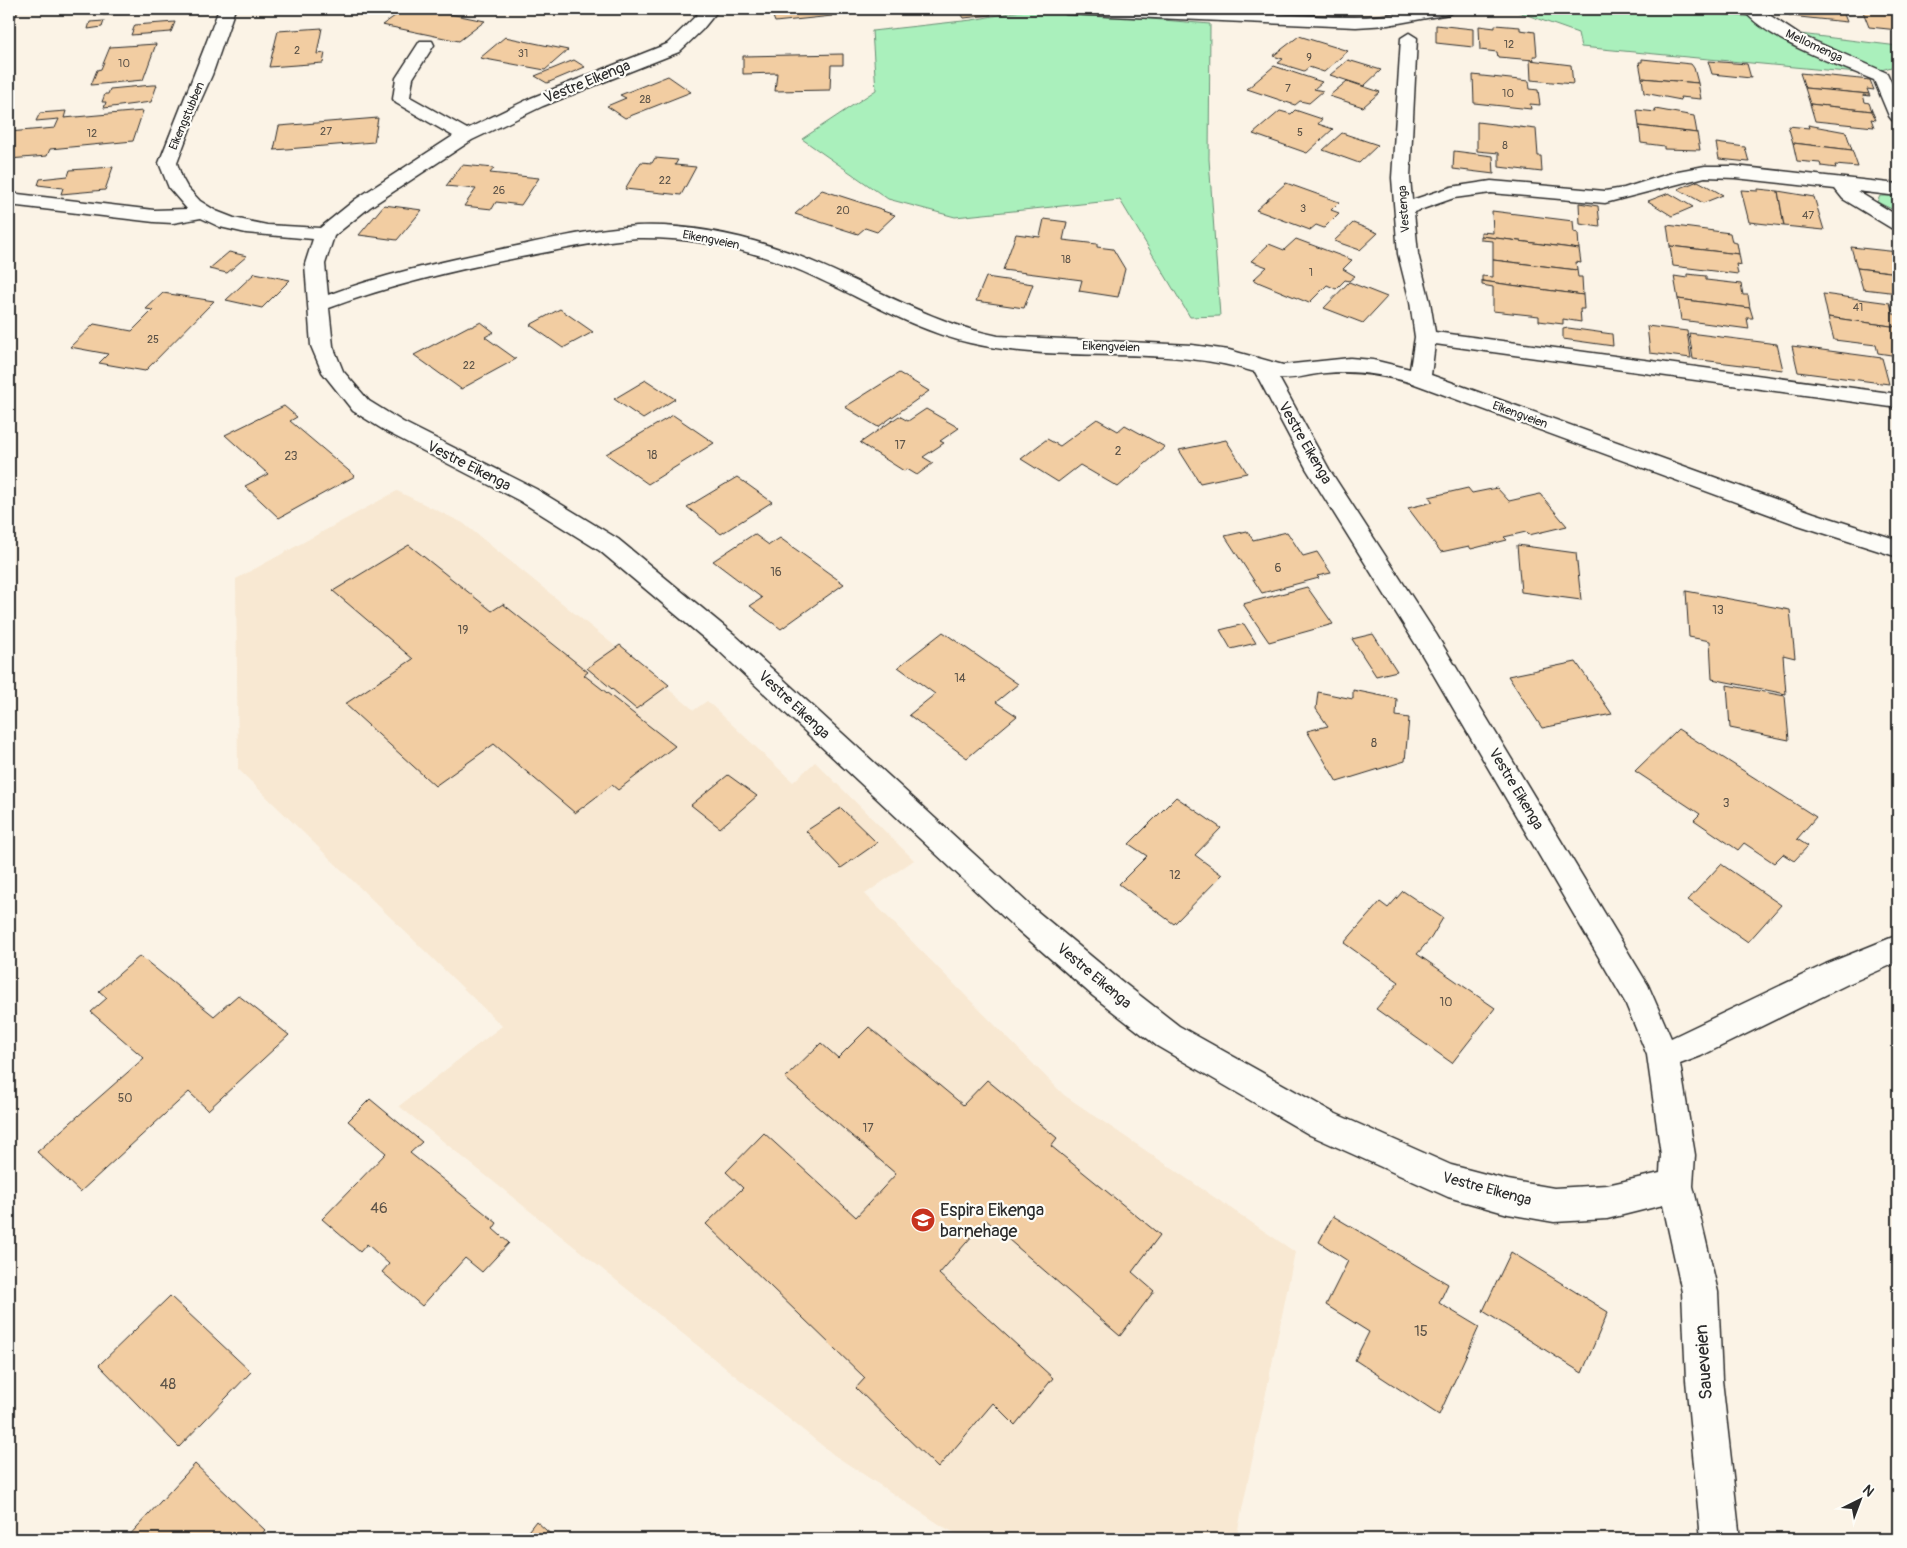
<svg xmlns="http://www.w3.org/2000/svg" width="1907" height="1548" font-family="Pangolin,sans-serif">
<style>
.built{fill:#f8e8d2}
.green{fill:#aaf0bc;stroke:#6a8e74}
.building{fill:#f2cda2;stroke:#2b2b2b}
.lines{fill:none;stroke-linecap:round;stroke-linejoin:round}
.minor-casing{stroke:#2b2b2b;stroke-width:3}
.minor{fill:#fdfcf7;fill-rule:evenodd}
.labels{text-anchor:middle;dominant-baseline:central;stroke-width:4.5;stroke-linejoin:round;paint-order:stroke}
.far-number-label{font-size:11px;fill:#5d5449}
.far-street-label{font-size:12px;fill:#2b2b2b;stroke:#fdfcf7}
.number-label{font-size:12px;fill:#5d5449}
.street-label{font-size:15px;fill:#2b2b2b;stroke:#fdfcf7}
.near-number-label{font-size:15px;fill:#5d5449}
.near-poi-label{font-size:18px;fill:#2b2b2b;stroke:#fdfcf7;text-anchor:start}
.near-street-label{font-size:18px;fill:#2b2b2b;stroke:#fdfcf7}
</style>
<rect width="100%" height="100%" fill="#fbf3e6"/>
<filter id="ink" filterUnits="userSpaceOnUse"><feTurbulence type="fractalNoise" baseFrequency=".02" numOctaves="2"/><feDisplacementMap in="SourceGraphic" scale="10" xChannelSelector="R" yChannelSelector="G"/><feConvolveMatrix kernelMatrix="1 2 1 2 8 2 1 2 1" color-interpolation-filters="sRGB"/></filter>
<g filter="url(#ink)">
<polygon class="built" points="397,491 463,523 694,710 707,701 793,782 815,762 914,860 865,894 1064,1095 1295,1252 1236,1539 966,1539 942,1526 834,1455 399,1106 502,1026 238,769 236,579"/>
<g class="green">
<polygon points="1032,9 1210,24 1209,159 1220,316 1190,317 1120,200 955,217 888,199 802,139 876,90 872,31 972,20"/>
<polygon points="1510,9 1660,9 1752,17 1800,34 1898,46 1898,65 1868,74 1581,47 1578,33"/>
<polygon points="1880,196 1898,196 1898,212 1877,202"/>
</g>
<g class="building">
<polygon points="9,9 19,9 12,24 9,24"/>
<polygon points="106,9 163,9 162,12 103,15"/>
<polygon points="405,9 425,9 485,21 459,41 382,25"/>
<polygon points="770,9 829,9 832,16 775,22"/>
<polygon points="958,9 987,9 991,15 964,18"/>
<polygon points="1787,9 1842,9 1847,22 1790,16"/>
<polygon points="1862,9 1898,9 1898,30 1869,27"/>
<polygon points="104,21 102,27 88,29 90,22"/>
<polygon points="175,22 171,32 131,35 135,25"/>
<polygon points="1436,25 1473,29 1473,47 1436,43"/>
<polygon points="1495,25 1520,27 1520,30 1535,32 1537,56 1533,56 1534,60 1498,57 1497,52 1480,50 1479,26 1495,28"/>
<polygon points="322,28 317,54 325,53 323,63 269,67 278,31"/>
<polygon points="1299,36 1348,51 1324,72 1309,67 1304,71 1278,63 1283,59 1273,56"/>
<polygon points="505,37 568,50 545,70 480,58"/>
<polygon points="156,44 143,80 91,85 97,70 101,69 110,47"/>
<polygon points="843,54 843,65 831,65 830,90 775,91 777,73 743,74 743,56"/>
<polygon points="1642,59 1691,64 1694,68 1698,83 1642,78 1639,62 1642,62"/>
<polygon points="574,60 585,67 547,83 535,76"/>
<polygon points="1348,60 1381,70 1364,86 1330,75"/>
<polygon points="1530,60 1571,65 1573,84 1531,80"/>
<polygon points="1708,61 1747,64 1751,78 1712,74"/>
<polygon points="1274,66 1322,82 1314,89 1323,91 1309,103 1300,101 1295,105 1247,89"/>
<polygon points="1800,73 1870,80 1874,90 1867,89 1869,94 1805,88"/>
<polygon points="1473,75 1529,81 1530,89 1538,90 1540,105 1530,104 1531,109 1474,103"/>
<polygon points="668,76 691,92 625,118 607,106 626,98 620,95"/>
<polygon points="1642,78 1698,83 1701,99 1680,97 1681,100 1644,93"/>
<polygon points="1347,81 1380,92 1363,107 1329,96"/>
<polygon points="152,85 157,85 151,102 104,108 106,102 102,102 105,94 108,94 110,89"/>
<polygon points="1805,88 1869,94 1870,96 1863,95 1865,102 1869,103 1872,111 1810,104"/>
<polygon points="1810,104 1872,111 1876,120 1871,119 1874,127 1815,121"/>
<polygon points="1655,109 1694,116 1697,133 1639,126 1637,110 1656,112"/>
<polygon points="1295,110 1322,119 1318,124 1333,129 1307,153 1253,134 1280,111 1291,114"/>
<polygon points="66,111 64,118 143,111 133,141 50,149 47,156 9,159 9,132 55,128 59,119 36,121 40,113"/>
<polygon points="378,118 374,142 274,150 279,126"/>
<polygon points="1477,122 1536,129 1538,156 1541,156 1542,172 1499,167 1499,153 1477,151"/>
<polygon points="1808,125 1846,132 1852,150 1793,143 1788,126 1809,128"/>
<polygon points="1639,126 1697,133 1700,150 1664,149 1664,146 1641,143"/>
<polygon points="1342,133 1378,145 1359,163 1323,150"/>
<polygon points="1716,143 1745,147 1749,162 1719,159"/>
<polygon points="1793,143 1852,150 1858,167 1835,165 1836,168 1821,166 1820,163 1797,161"/>
<polygon points="1454,151 1493,156 1494,174 1453,169"/>
<polygon points="655,158 678,160 675,165 696,167 681,195 625,189 641,162 652,163"/>
<polygon points="462,165 494,168 490,173 539,178 521,205 496,202 492,209 464,206 476,189 446,186"/>
<polygon points="113,167 105,190 61,194 63,188 38,185 40,179 68,176 70,170"/>
<polygon points="1698,181 1723,195 1703,203 1678,189"/>
<polygon points="1286,183 1339,202 1331,210 1339,213 1324,228 1316,225 1310,230 1256,210"/>
<polygon points="1758,189 1778,191 1784,226 1749,222 1741,190 1758,191"/>
<polygon points="822,190 884,210 883,211 895,215 877,232 865,228 858,234 795,214"/>
<polygon points="1778,191 1814,197 1824,230 1784,226"/>
<polygon points="1669,193 1693,207 1672,216 1648,201"/>
<polygon points="1579,203 1598,206 1600,227 1580,224"/>
<polygon points="384,205 422,210 397,240 359,235"/>
<polygon points="1492,211 1573,221 1574,232 1578,233 1579,249 1481,236 1481,232 1493,233"/>
<polygon points="1044,219 1067,222 1063,240 1097,244 1097,247 1113,249 1125,269 1118,297 1079,291 1082,280 1003,270 1016,234 1040,237"/>
<polygon points="1353,223 1378,233 1360,250 1334,241"/>
<polygon points="1667,225 1730,233 1732,242 1737,243 1739,254 1670,246"/>
<polygon points="1481,236 1579,249 1581,263 1576,262 1577,270 1493,260 1493,241 1481,240"/>
<polygon points="1296,239 1352,260 1343,269 1355,276 1349,281 1345,280 1336,289 1327,285 1309,303 1253,280 1267,267 1251,261 1269,244 1284,250"/>
<polygon points="1670,246 1739,254 1741,265 1736,264 1738,274 1673,266"/>
<polygon points="1851,247 1898,252 1898,273 1857,268"/>
<polygon points="229,252 247,256 227,273 209,269"/>
<polygon points="1493,260 1577,270 1578,277 1582,277 1583,295 1482,281 1482,276 1493,277"/>
<polygon points="1857,268 1898,273 1898,293 1863,289"/>
<polygon points="255,273 290,280 262,308 226,300"/>
<polygon points="1687,274 1706,276 1706,280 1741,284 1743,295 1748,295 1750,308 1678,299 1674,276 1687,278"/>
<polygon points="986,277 1033,284 1024,308 976,301"/>
<polygon points="1482,281 1583,295 1584,309 1580,309 1581,322 1563,319 1563,324 1539,321 1539,316 1493,311 1493,287 1482,285"/>
<polygon points="1349,282 1387,297 1363,323 1324,308"/>
<polygon points="163,293 214,301 145,371 99,363 108,354 70,347 94,324 132,331 153,310 146,309"/>
<polygon points="1823,294 1890,303 1893,314 1898,314 1898,327 1828,317"/>
<polygon points="1678,299 1750,308 1753,318 1747,318 1749,329 1681,320"/>
<polygon points="560,309 593,332 563,348 530,325"/>
<polygon points="1828,317 1898,327 1898,356 1878,353 1876,345 1834,340"/>
<polygon points="481,322 494,332 485,337 516,359 461,389 414,355 469,326 471,327"/>
<polygon points="1647,326 1687,331 1691,358 1650,353"/>
<polygon points="1568,328 1612,334 1613,346 1563,339 1563,329"/>
<polygon points="1689,333 1777,344 1783,370 1693,359"/>
<polygon points="1792,346 1882,358 1889,384 1798,372"/>
<polygon points="899,373 929,391 878,427 845,407"/>
<polygon points="646,380 675,399 643,419 614,399"/>
<polygon points="284,406 297,417 290,421 355,476 279,518 245,486 268,474 225,435"/>
<polygon points="926,409 959,428 940,441 944,443 923,457 933,463 917,475 907,469 904,471 860,443 899,416 908,421"/>
<polygon points="673,415 714,443 648,484 606,454"/>
<polygon points="1097,419 1118,431 1125,425 1165,447 1118,487 1080,465 1058,482 1021,459 1047,439 1060,446"/>
<polygon points="1226,440 1247,473 1200,483 1179,450"/>
<polygon points="737,477 772,502 721,534 687,507"/>
<polygon points="1468,488 1472,493 1497,488 1509,501 1540,494 1567,526 1529,535 1526,532 1504,537 1507,540 1471,549 1469,546 1441,552 1408,508 1433,502 1429,497"/>
<polygon points="1247,531 1253,540 1287,532 1303,556 1317,552 1331,573 1317,576 1319,578 1262,593 1225,536"/>
<polygon points="754,534 769,545 780,538 844,584 781,629 750,606 762,598 713,561"/>
<polygon points="409,545 492,611 503,604 588,672 584,675 675,746 618,790 612,785 575,813 494,744 435,786 345,704 413,659 333,591"/>
<polygon points="1517,545 1576,553 1581,600 1521,592"/>
<polygon points="1307,587 1333,624 1269,642 1243,604"/>
<polygon points="1686,591 1790,610 1795,658 1783,655 1786,694 1712,679 1710,641 1689,637"/>
<polygon points="1244,624 1256,643 1231,649 1220,630"/>
<polygon points="943,632 1018,684 996,702 1017,716 967,758 909,715 935,694 898,667"/>
<polygon points="1373,634 1397,671 1376,676 1352,639"/>
<polygon points="620,645 669,685 636,709 587,668"/>
<polygon points="1576,662 1612,714 1542,728 1508,676"/>
<polygon points="1727,685 1785,696 1789,740 1730,728"/>
<polygon points="1353,690 1397,699 1396,716 1409,718 1405,761 1337,782 1307,731 1328,726 1316,709 1318,692 1353,699"/>
<polygon points="1678,729 1816,817 1797,839 1808,846 1794,861 1783,854 1774,863 1744,843 1738,850 1694,820 1700,814 1635,771"/>
<polygon points="728,775 757,796 720,828 691,805"/>
<polygon points="1176,797 1221,828 1195,855 1222,875 1174,924 1119,884 1147,856 1129,844"/>
<polygon points="841,808 877,843 841,868 806,831"/>
<polygon points="1721,864 1781,905 1748,942 1688,900"/>
<polygon points="1403,891 1443,918 1431,938 1417,954 1495,1008 1452,1063 1376,1009 1399,982 1344,943 1380,902 1388,908"/>
<polygon points="140,956 214,1016 238,995 289,1035 208,1110 189,1092 80,1192 37,1152 144,1058 91,1012 107,998 99,991"/>
<polygon points="869,1027 963,1105 987,1080 1057,1138 1051,1146 1160,1235 1132,1272 1154,1291 1120,1336 986,1220 939,1274 1053,1378 1015,1425 993,1403 938,1468 856,1388 865,1378 706,1224 743,1188 726,1172 764,1133 856,1217 896,1174 785,1078 821,1043 838,1058"/>
<polygon points="370,1099 422,1142 410,1153 497,1223 493,1229 509,1243 482,1272 465,1258 422,1306 382,1272 389,1264 367,1244 360,1252 322,1219 386,1153 348,1121"/>
<polygon points="1333,1216 1448,1284 1439,1303 1479,1327 1439,1415 1355,1360 1369,1332 1326,1305 1348,1261 1319,1242"/>
<polygon points="1511,1252 1608,1312 1582,1373 1483,1311"/>
<polygon points="170,1296 251,1372 179,1447 99,1365"/>
<polygon points="195,1464 265,1530 258,1539 126,1539"/>
<polygon points="536,1521 556,1539 522,1539"/>
</g>
<g class="lines">
<defs>
<g id="minor">
<path d="M219 9H235L212 75 200 102 177 163 182 178 187 187 200 201 216 211 234 218 267 225 320 228 356 199 453 136 396 103 393 99 396 78 420 41H432L434 45 413 78 410 97 467 129 531 98 667 44 703 9H719L702 30 679 52 543 106 472 140 370 207 334 236 325 264 328 295C381 275 436 263 492 251 539 242 588 229 637 226 687 224 741 235 788 252 860 278 923 321 998 336L1192 345 1229 350 1283 365 1350 358 1373 360 1410 369 1415 337 1410 302 1398 254 1392 178 1401 38 1409 33 1417 38 1410 178 1412 200 1451 187 1491 181 1605 191 1624 188 1678 171 1705 166H1735L1898 184V196L1857 191 1898 216V230L1891 228 1843 199 1835 189 1735 178 1705 177 1605 203 1491 193 1454 198 1414 212 1418 254 1430 302 1435 332 1898 394V408L1435 344 1431 375 1814 513 1898 540V557L1798 525 1412 383C1384 375 1356 370 1326 373 1310 374 1296 380 1279 378L1329 469 1436 634 1648 985 1671 1038 1826 964 1898 935V962L1848 984 1701 1056 1680 1064 1695 1155 1693 1186 1718 1292 1722 1380 1740 1539H1701L1686 1380 1682 1292 1663 1205 1607 1219 1554 1222 1508 1214 1448 1197 1310 1135 1157 1046 1093 996 1012 925 718 650 600 551 520 501 387 432 353 411 322 372 311 346 305 264 313 239 246 233 220 227 201 218 173 223 154 222 9 205V193L154 210 187 209 169 188 159 163C179 111 200 61 219 9ZM637 238C700 237 760 251 817 278 867 301 915 330 970 343 1064 365 1161 343 1255 372L1307 470 1418 648 1625 1002 1647 1055 1661 1155 1660 1173 1607 1185 1554 1188 1508 1180 1451 1165 1334 1113 1179 1026 1115 976 1032 907 736 636 618 539 536 489 403 422 369 401 343 371 333 346 329 308C391 285 455 270 521 257 559 250 598 241 637 238Z"/>
<path d="M1058 9C1157 2 1256 16 1355 17 1389 17 1423 7 1457 9L1449 14 1388 25 1356 27 1066 14Z"/>
<path d="M1743 9H1760L1798 34 1887 73 1898 97V121L1892 120 1889 116 1874 80C1839 65 1765 40 1743 9Z"/>
</g>
</defs>
<use href="#minor" class="minor-casing"/>
<use href="#minor" class="minor"/>
</g>
</g>
<defs>
<symbol id="school-disc" viewBox="-11 -11 22 22"><circle r="9.5" fill="#c8321e" stroke="#fdfcf7"/><path d="M0-5L7-2L0 1L-7-2ZM-4 1L0 2.5L4 1V4Q0 6-4 4Z" fill="#fff"/></symbol>
</defs>
<g fill-rule="evenodd">
<use href="#school-disc" x="909" y="1206" width="28" height="28"/>
</g>
<g class="labels">
<g class="far-number-label">
<text x="1509" y="44">12</text>
<text x="297" y="50">2</text>
<text x="523" y="53">31</text>
<text x="1309" y="57">9</text>
<text x="124" y="63">10</text>
<text x="1288" y="88">7</text>
<text x="1508" y="93">10</text>
<text x="645" y="99">28</text>
<text x="326" y="131">27</text>
<text x="1300" y="132">5</text>
<text x="92" y="133">12</text>
<text x="1505" y="145">8</text>
<text x="665" y="180">22</text>
<text x="499" y="190">26</text>
<text x="1303" y="208">3</text>
<text x="843" y="210">20</text>
<text x="1808" y="215">47</text>
<text x="1066" y="259">18</text>
<text x="1311" y="272">1</text>
<text x="1858" y="307">41</text>
<text x="153" y="339">25</text>
<text x="469" y="365">22</text>
</g>
<g class="far-street-label">
<text transform="translate(1814 46) rotate(25)">Mellomenga</text>
<text transform="translate(187 116) rotate(-67)">Eikengstubben</text>
<text transform="translate(1404 209) rotate(-94)">Vestenga</text>
<text transform="translate(711 240) rotate(11)">Eikengveien</text>
<text transform="translate(1111 347) rotate(2)">Eikengveien</text>
<text transform="translate(1520 415) rotate(20)">Eikengveien</text>
</g>
<g class="number-label">
<text x="900" y="445">17</text>
<text x="1118" y="451">2</text>
<text x="652" y="455">18</text>
<text x="291" y="456">23</text>
<text x="1278" y="568">6</text>
<text x="776" y="572">16</text>
<text x="1718" y="610">13</text>
<text x="463" y="630">19</text>
<text x="960" y="678">14</text>
<text x="1374" y="743">8</text>
<text x="1726" y="803">3</text>
<text x="1175" y="875">12</text>
<text x="1446" y="1002">10</text>
<text x="125" y="1098">50</text>
<text x="868" y="1128">17</text>
</g>
<g class="street-label">
<text transform="translate(587 82) rotate(-22)">Vestre Eikenga</text>
<text transform="translate(1305 443) rotate(60)">Vestre Eikenga</text>
<text transform="translate(469 466) rotate(27)">Vestre Eikenga</text>
<text transform="translate(794 705) rotate(43)">Vestre Eikenga</text>
<text transform="translate(1516 789) rotate(59)">Vestre Eikenga</text>
<text transform="translate(1094 976) rotate(40)">Vestre Eikenga</text>
<text transform="translate(1487 1189) rotate(15)">Vestre Eikenga</text>
</g>
<g class="near-number-label">
<text x="379" y="1208">46</text>
<text x="1421" y="1331">15</text>
<text x="168" y="1384">48</text>
</g>
<g class="near-poi-label">
<text x="940" y="1210">Espira Eikenga<tspan x="940" dy="21">barnehage</tspan></text>
</g>
<g class="near-street-label">
<text transform="translate(1704 1362) rotate(-94)">Saueveien</text>
</g>
</g>
<rect width="1907" height="1548" fill="none" stroke="#fdfcf7" stroke-width="30"/>
<rect x="15" y="15" width="1877" height="1518" fill="none" stroke="#2b2b2b" stroke-width="2" filter="url(#ink)"/>
<g transform="translate(1860 1500) rotate(42)" stroke="#fdfcf7" stroke-width="4" paint-order="stroke">
<path d="M0-4L9 19L0 12L-9 19Z" fill="#2b2b2b"/>
<text y="-8" font-size="14" font-weight="bold" text-anchor="middle" fill="#2b2b2b">N</text>
</g>
</svg>
